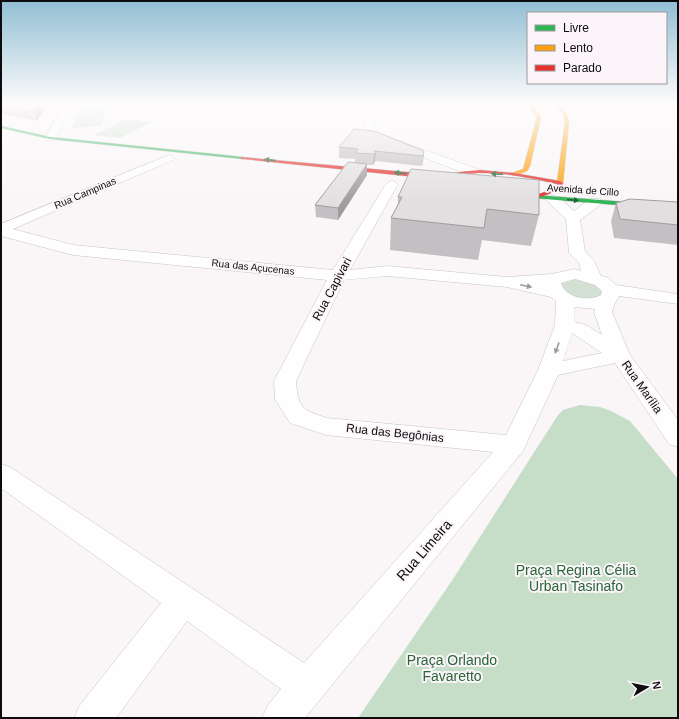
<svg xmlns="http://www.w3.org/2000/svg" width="679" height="719" font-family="Helvetica,sans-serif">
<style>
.green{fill:#d3e0d4}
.forest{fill:#c6ddc8}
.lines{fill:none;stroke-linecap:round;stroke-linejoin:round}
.street-casing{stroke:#c6c4c5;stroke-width:1}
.fast-casing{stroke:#c6c4c5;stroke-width:1}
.slow-casing{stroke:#c6c4c5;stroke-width:1}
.jam-casing{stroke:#c6c4c5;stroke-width:1}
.street{fill:#fefefe;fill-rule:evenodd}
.fast{fill:#30b455;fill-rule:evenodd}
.slow{fill:#ff9f0a;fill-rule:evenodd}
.jam{fill:#e5322d;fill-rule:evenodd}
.wall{fill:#c2c0c2}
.shaded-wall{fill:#9e9c9e}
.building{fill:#e2dfe1;stroke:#9e9c9e}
.oneway{fill:#1e6031}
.oneway2{fill:#9e9d9e}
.labels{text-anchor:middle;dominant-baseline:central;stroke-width:4;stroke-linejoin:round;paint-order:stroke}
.far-street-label{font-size:10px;fill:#0d0b0d;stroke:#fbf5f9}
.street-label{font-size:12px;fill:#0d0b0d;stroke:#fbf5f9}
.near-street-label{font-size:14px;fill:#0d0b0d;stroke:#fbf5f9}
.near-park-label{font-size:14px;fill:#286635;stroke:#fbf5f9}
</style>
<rect width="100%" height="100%" fill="#faf6f8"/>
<g class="green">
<polygon points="105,109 101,126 72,128 79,110"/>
<polygon points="127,119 152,122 120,138 94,135"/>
<path d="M572 278 596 283 603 293C593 304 576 298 564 292L561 283Z"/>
</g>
<polygon class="forest" points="580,405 600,407 611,411 630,421 678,479 678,718 358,718 453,579 558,415 563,410"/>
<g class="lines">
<defs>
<g id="street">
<polygon points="65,103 365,103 377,130 381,134 480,170 482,173 480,176 472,176 373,138 367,131 357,106 72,108 54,140 46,140 45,138"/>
<polygon points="660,103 672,103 678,106 678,113"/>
<path d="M169 155 173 156 175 158 173 160 13 229 73 245 333 270 386 184 392 180 398 184 350 270 387 266 507 277 551 274 575 269 581 271 579 263 569 253 566 219 545 199 547 196C558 193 566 204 574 211L590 199H600L602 202 600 205 580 220 585 251 594 261 601 276 607 277 616 285 678 294V304L619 296 615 303 612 312 630 355 678 420V447L669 444 615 363 558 375 523 451 305 718H262L268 705 281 689 187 621 116 718H74L80 705 161 603 1 488V464L10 467 304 663 493 452 326 435 290 423 275 399 274 381 327 280 73 255 1 236V224ZM387 276 507 287 551 297 556 301 555 325 538 370 506 435 327 418C302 410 298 408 296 381L344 280ZM575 279 595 285 602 291 601 295C589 302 565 298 561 283ZM574 307 595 309 594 312 602 335 586 325 575 322ZM572 333 602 353 563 361Z"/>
</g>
<g id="fast">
<polygon points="1,126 50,137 243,157 245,158 243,159 50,139 1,128"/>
<polygon points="510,193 678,206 678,210 508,196 508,194"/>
</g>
<g id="slow">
<polygon points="527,103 531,103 541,117 530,166 527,171 514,176 512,175 512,173 523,169 524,166 537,117"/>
<polygon points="553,103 557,103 567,114 569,122 563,183 560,185 557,183 565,122 563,114"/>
</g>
<g id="jam">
<polygon points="241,157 406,172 440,172 443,174 440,176 406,176 243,159 241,159"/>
<path d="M480 170 514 173 560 181 563 183 562 189 535 199 533 198V196L556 188 557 184C520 176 477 165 441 182L444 185 441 187 434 182C447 172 465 171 480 170Z"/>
</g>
</defs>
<use href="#street" class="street-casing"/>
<use href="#fast" class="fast-casing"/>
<use href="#slow" class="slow-casing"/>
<use href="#jam" class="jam-casing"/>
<use href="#street" class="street"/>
<use href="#fast" class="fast"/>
<use href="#slow" class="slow"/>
<use href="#jam" class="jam"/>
</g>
<g class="wall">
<polygon points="1,103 47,103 47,105 37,121 8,115 1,113"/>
<polygon points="339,147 424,151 423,161 422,166 375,161 373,165 367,165 367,175 338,220 316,217 315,205 355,163 355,159 339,158"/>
<polygon points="398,197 539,215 531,246 482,240 478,260 390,250 391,218 398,206"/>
<polygon points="678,202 678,245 614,238 611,221 616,203"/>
</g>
<g class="shaded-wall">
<polygon points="41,103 47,103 47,105 37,121 34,112"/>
<polygon points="376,151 375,162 373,165 374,154"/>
<polygon points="424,151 423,161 422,166 423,156"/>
<polygon points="367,164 367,175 338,220 338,208"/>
</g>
<g class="building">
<polygon points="1,103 41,103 34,112 5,107 1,106"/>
<polygon points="354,129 374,131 424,151 423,156 374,151 376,151 374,154 355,153 358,149 339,147"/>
<polygon points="348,162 367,164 338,208 315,205"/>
<polygon points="411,169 539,180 539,215 487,209 484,228 391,218 402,197 398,197"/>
<polygon points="630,199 678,202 678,225 620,219 616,203"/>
</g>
<defs><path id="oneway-solid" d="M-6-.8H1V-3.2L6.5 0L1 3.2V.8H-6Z"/></defs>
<g class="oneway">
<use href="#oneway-solid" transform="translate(270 160) rotate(-174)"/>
<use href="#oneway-solid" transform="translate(400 173) rotate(-174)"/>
<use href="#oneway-solid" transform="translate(497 174) rotate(-177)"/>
<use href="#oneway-solid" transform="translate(573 200) rotate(4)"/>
</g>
<g class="oneway2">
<use href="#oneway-solid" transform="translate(526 286) rotate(12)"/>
<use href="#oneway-solid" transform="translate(557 348) rotate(110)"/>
</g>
<linearGradient id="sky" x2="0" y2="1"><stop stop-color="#91bed3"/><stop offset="0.51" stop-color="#fdfbfc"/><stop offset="1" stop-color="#fdfbfc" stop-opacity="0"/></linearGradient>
<rect width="679" height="203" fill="url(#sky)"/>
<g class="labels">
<g class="far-street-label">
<text transform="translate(583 190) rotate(4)">Avenida de Cillo</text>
<text transform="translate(85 193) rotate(-23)">Rua Campinas</text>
<text transform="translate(253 267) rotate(6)">Rua das Açucenas</text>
</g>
<g class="street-label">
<text transform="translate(332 289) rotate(-62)">Rua Capivari</text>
<text transform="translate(642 387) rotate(55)">Rua Marília</text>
<text transform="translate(395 433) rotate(6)">Rua das Begônias</text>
</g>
<g class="near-street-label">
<text transform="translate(424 550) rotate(-49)">Rua Limeira</text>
</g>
<g class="near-park-label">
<text x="576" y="570">Praça Regina Célia<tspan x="576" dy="16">Urban Tasinafo</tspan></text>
<text x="452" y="660">Praça Orlando<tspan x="452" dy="16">Favaretto</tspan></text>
</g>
</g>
<rect width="679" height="719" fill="none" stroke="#0d0b0d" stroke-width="4"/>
<rect x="527" y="12" width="140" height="72" fill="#fbf5f9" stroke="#9c979b"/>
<rect x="535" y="25" width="20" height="6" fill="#30b455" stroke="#9c979b"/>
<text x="563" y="32" font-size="12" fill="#0d0b0d">Livre</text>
<rect x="535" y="45" width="20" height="6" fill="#ff9f0a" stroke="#9c979b"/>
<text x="563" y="52" font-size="12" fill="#0d0b0d">Lento</text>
<rect x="535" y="65" width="20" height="6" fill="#e5322d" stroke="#9c979b"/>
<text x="563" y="72" font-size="12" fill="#0d0b0d">Parado</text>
<g transform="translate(647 687) rotate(80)" stroke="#fbf5f9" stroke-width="3" paint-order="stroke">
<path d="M0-3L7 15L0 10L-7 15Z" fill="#0d0b0d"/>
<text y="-6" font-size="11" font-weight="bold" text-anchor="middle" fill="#0d0b0d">N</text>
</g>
</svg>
